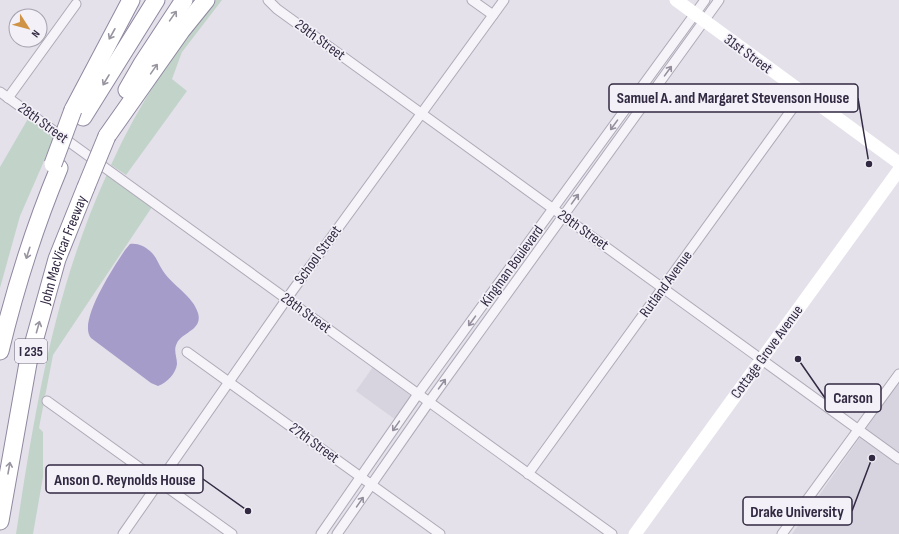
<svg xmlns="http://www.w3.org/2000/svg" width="899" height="534" font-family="'Sofia Sans Condensed',sans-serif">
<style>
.built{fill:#d7d3df}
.green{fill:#c2d4ca}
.water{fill:#a69cca}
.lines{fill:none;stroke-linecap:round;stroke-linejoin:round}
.street-casing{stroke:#afaab8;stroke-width:11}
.highway-casing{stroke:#9088a1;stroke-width:19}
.street{stroke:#f6f4f8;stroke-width:9}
.secondary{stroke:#fff;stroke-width:13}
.highway{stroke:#fff;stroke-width:17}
.highway-bridge-casing{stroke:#9088a1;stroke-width:19;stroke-linecap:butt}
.highway-bridge{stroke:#fff;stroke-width:17}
.oneway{stroke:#9894a0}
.oneway2{stroke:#948e9d}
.labels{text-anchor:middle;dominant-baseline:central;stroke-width:3.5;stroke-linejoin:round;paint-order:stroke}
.shield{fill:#f3f1f7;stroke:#6c6578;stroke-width:1}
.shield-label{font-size:14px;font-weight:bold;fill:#322942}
.street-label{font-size:15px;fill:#322942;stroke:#f3f1f7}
.leader{fill:none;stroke:#322942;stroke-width:1.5}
.callout-dot{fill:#322942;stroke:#f3f1f7;stroke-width:1.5}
.callout{fill:#f3f1f7;stroke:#322942;stroke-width:1.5}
.callout-label{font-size:16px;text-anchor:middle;font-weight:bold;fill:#322942}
</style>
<rect width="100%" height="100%" fill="#e4e1ea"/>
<g class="built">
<polygon points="373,367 410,395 411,398 396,420 356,391"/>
<polygon points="899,382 899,534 792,534 868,426"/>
</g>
<g class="green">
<path d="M216 0H222L182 52 172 79 187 91 126 175 111 165C138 105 174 51 216 0Z"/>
<polygon points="29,117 55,136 20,216 0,288 0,167"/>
<path d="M107 174 152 207 53 355 39 428 43 432V477L33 534H16C35 409 54 290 107 174Z"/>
</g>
<path class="water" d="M130 244C138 243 144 246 150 251 157 257 158 264 163 271 173 286 193 296 198 313 203 330 182 332 177 343 173 350 177 357 177 364 176 373 167 383 158 386L151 383 91 338C77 322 115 265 125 250Z"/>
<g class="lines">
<defs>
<g id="street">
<polyline points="268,0 277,9 899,459"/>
<polyline points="472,0 493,15"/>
<polyline points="0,92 612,534"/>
<polyline points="8,98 76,4"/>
<polyline points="187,352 440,534"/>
<polyline points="47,401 232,534"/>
<polyline points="528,474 803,94"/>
<polyline points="123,534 293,290 504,0"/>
<polyline points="321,534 418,394 705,0"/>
<polyline points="337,534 429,402 719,0"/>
<polyline points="782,534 899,374"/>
</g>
<g id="highway">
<polyline points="127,90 142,64 184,0"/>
<polyline points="73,110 131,0"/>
<polyline points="83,117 156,0"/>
<polyline points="107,136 181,31 206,0"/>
<path d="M0 351C15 289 34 228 59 168"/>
<path id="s1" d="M0 521 28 363 57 259 86 187"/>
</g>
</defs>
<use href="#street" class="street-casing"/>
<use href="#highway" class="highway-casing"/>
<use href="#street" class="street"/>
<g class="secondary">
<polyline points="676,0 899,163"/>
<polyline points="635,534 899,170"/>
</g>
<use href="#highway" class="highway"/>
<defs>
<g id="highway-bridge">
<polyline points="53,164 73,110"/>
<polyline points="86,187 107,136"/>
</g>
</defs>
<use href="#highway-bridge" class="highway-bridge-casing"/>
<use href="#highway-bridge" class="highway-bridge"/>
</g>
<defs><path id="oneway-shaft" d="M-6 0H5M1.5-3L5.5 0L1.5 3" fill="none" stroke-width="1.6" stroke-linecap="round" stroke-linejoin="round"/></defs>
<g class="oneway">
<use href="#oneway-shaft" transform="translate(173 16) rotate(-55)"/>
<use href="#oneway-shaft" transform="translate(112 34) rotate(119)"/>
<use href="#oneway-shaft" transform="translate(154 69) rotate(-55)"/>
<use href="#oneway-shaft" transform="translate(106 80) rotate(121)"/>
<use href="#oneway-shaft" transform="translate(28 253) rotate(108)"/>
<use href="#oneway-shaft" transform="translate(38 327) rotate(-74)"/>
<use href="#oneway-shaft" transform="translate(9 468) rotate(-80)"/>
</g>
<g class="oneway2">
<use href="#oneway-shaft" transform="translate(668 71) rotate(-54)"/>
<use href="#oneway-shaft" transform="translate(614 125) rotate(126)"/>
<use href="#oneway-shaft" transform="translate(575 199) rotate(-54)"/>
<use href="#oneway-shaft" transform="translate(472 321) rotate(126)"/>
<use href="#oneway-shaft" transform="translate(442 384) rotate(-54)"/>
<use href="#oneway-shaft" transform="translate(396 426) rotate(125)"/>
<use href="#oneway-shaft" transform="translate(360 502) rotate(-55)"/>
</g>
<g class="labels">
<rect class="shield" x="15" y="339" width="32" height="24" rx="3"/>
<g class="shield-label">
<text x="31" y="351">I 235</text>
</g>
<g class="street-label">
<text transform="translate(320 40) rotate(36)">29th Street</text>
<text transform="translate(748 54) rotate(36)">31st Street</text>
<text transform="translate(43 123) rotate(36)">28th Street</text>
<text transform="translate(583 230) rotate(35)">29th Street</text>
<text stroke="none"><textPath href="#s1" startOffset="279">John MacVicar Freeway</textPath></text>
<text transform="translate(318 255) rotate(-54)">School Street</text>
<text transform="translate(512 266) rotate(-54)">Kingman Boulevard</text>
<text transform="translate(666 284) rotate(-54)">Rutland Avenue</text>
<text transform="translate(306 313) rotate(36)">28th Street</text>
<text transform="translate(767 352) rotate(-54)">Cottage Grove Avenue</text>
<text transform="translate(314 443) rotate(36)">27th Street</text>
</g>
</g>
<path class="leader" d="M869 164L858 98M798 359L825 398M248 511L203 479M872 458L852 511"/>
<g class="callout-dot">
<circle cx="869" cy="164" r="4"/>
<circle cx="798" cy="359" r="4"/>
<circle cx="248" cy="511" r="4"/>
<circle cx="872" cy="458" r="4"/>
</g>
<g class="callout">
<rect x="609" y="84" width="249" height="28" rx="4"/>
<rect x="825" y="384" width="56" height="28" rx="4"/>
<rect x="46" y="465" width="157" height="28" rx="4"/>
<rect x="743" y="497" width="109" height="28" rx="4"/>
</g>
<g class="callout-label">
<text x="733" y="103">Samuel A. and Margaret Stevenson House</text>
<text x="853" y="403">Carson</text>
<text x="125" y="485">Anson O. Reynolds House</text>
<text x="797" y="517">Drake University</text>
</g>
<g transform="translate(28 28) rotate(126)"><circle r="19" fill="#f3f1f7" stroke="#a6a1af"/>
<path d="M0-3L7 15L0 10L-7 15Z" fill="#d09345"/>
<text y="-6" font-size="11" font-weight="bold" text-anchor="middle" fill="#322942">N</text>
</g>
</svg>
